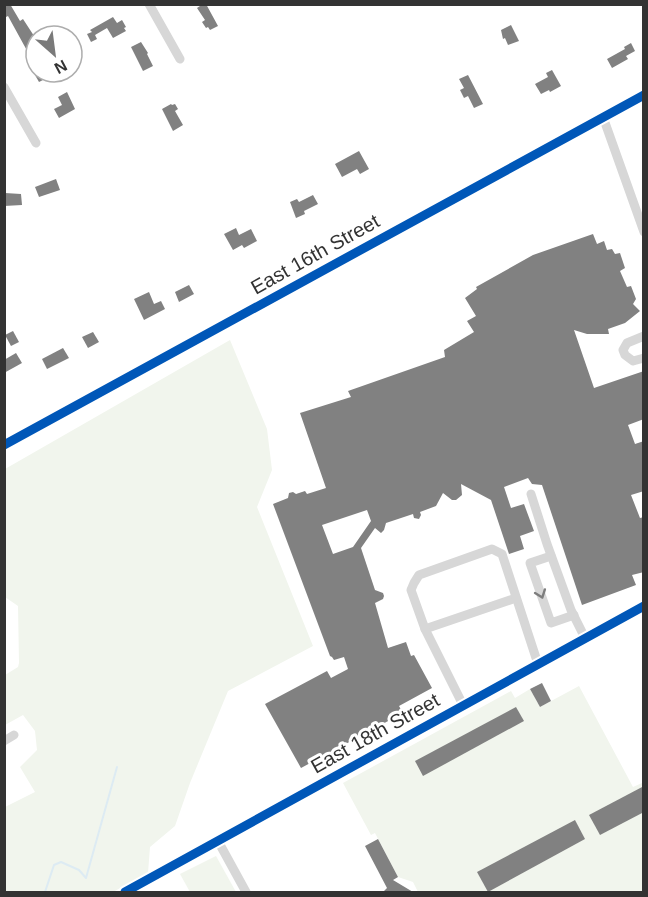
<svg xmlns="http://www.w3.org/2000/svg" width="648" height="897" font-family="Arial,sans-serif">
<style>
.green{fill:#f1f5ed}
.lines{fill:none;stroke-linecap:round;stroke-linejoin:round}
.stream{stroke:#ddebf3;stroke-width:2}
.building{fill:#818181;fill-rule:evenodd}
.minor{stroke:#d7d7d7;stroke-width:9}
.cycleway-casing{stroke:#fff;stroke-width:13}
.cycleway{stroke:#0057b8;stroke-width:9}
.oneway{stroke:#7d7d7d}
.labels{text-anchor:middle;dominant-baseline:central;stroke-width:6;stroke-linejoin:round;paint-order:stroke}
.street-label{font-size:20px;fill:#333;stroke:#fff}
</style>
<rect width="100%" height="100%" fill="#fff"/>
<g class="green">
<polygon points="230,340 267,429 272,470 257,507 313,646 228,691 190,783 175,826 150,847 148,873 113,892 5,892 5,807 35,792 20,767 37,750 35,731 23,715 5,725 5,675 18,667 19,663 18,606 5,597 5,469"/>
<polygon points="579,686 633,787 642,783 643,785 643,892 418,892 413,882 398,877 375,833 371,835 343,783 511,691 515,698 530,689 540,707"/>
<polygon points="216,856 236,892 190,892 180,874"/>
</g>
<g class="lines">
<polyline class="stream" points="45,892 54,865 61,862 79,870 86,878 117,767"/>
</g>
<g class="building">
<polygon points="4,4 10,4 20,21 23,19 36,39 36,67 8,16 4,18"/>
<polygon points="203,4 206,4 218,26 210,30 208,27 206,28 202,22 205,20 197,8"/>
<polygon points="113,17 117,23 122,20 126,27 124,28 126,31 113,38 107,28 95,35 97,39 91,42 87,34 92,32 90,30"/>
<polygon points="511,25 519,41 508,45 505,38 503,39 501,30"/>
<polygon points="141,42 148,53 147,54 153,66 143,71 131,47"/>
<polygon points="631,43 635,51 626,56 628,59 612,68 607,59 625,49 624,47"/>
<polygon points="552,70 561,86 550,92 549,90 541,94 535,84 548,77 546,73"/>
<polygon points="41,72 44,72 47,78 39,82 35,75"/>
<polygon points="468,75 483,104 474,108 468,96 464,98 460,90 464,88 459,79"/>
<polygon points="67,92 75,109 59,118 54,109 62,105 58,97"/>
<polygon points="171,104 172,105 175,104 178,109 175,111 183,125 173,131 162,109"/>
<polygon points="359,151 369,169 360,174 357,169 342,177 335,164"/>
<polygon points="56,179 60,190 39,197 35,187"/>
<polygon points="5,193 21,194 22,205 4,206"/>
<polygon points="313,195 318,204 304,211 305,214 296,218 290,202 297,199 299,202"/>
<polygon points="236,228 239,235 251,229 257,241 244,248 242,245 233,250 224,234"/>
<path d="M593 234 597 244 604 241 607 250 612 249 615 254 620 253 625 268 620 271 627 287 631 286 636 299 633 304 640 311 625 323 608 329 609 334H587L574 330 594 388 644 371V419L628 425 635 444 644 441V491L631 495 640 518 644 517V572L632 575 636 585 582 605 542 485 532 484 528 478 504 487 511 508 524 504 534 531 520 536 524 549 509 554 491 500 461 484 462 495 456 500H452L443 493 436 506 420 512 421 515 419 519 414 518 413 514 386 523 384 530 381 533 375 528 361 548 375 590 383 593 384 596 383 599 375 603 388 648 406 642 411 656 414 655 432 688 399 706 403 713 301 768 265 704 327 671 331 678 348 669 344 657 334 660 332 657 330 656 273 504 288 498 289 493 293 492 296 494 305 491 307 494 326 488 300 413 351 397 348 391 445 357 444 350 474 332 467 321 476 316 465 298 477 289 476 287 533 255ZM367 510 371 521 353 547 333 554 322 525Z"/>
<polygon points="189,285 194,294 179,302 175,292"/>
<polygon points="149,292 154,304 161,301 165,309 144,320 134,299"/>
<polygon points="13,331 19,342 11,346 5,335"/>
<polygon points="93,332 99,342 88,348 82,337"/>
<polygon points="63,348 69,358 47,369 42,359"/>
<polygon points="16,353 22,363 4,373 4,360"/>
<polygon points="542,683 551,701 540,707 530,689"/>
<polygon points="516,707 524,721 423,776 415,761"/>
<polygon points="644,786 644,812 600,835 589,815"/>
<polygon points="575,820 585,839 488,892 477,872"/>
<polygon points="378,839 398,877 393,880 413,892 383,892 387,888 365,846"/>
</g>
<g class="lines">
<g class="minor">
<polyline points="149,4 180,59"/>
<polyline points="4,87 36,143"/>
<polyline points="603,117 644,232"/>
<polyline points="644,336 627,343 623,350 625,355 633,361 644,358"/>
<polyline points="4,445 644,95"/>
<polyline points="531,494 547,544 571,610 585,638"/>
<polyline points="551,556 530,563 551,623 574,615"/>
<polyline points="425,629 516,598"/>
<polyline points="463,705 425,629 411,590 414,583 419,575 492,549 502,554 538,664"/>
<polyline points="4,741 14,735"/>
<polyline points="218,841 246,892"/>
<polyline points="125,892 644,606"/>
</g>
<defs>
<g id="cycleway">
<polyline points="4,445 644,95"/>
<polyline points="125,892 644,606"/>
</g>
</defs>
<use href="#cycleway" class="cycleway-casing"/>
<use href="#cycleway" class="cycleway"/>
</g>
<defs><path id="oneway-chevron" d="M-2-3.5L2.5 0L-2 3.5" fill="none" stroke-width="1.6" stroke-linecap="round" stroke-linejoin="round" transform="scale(1.5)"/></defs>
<use class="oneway" href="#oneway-chevron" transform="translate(541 594) rotate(70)"/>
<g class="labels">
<g class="street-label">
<text transform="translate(315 254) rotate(-29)">East 16th Street</text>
<text transform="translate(375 733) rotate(-29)">East 18th Street</text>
</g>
</g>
<rect width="648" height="897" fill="none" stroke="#333333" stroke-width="12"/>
<g transform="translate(54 54) rotate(152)"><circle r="28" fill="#ffffff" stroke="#adadad" stroke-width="1.5"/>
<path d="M0-4.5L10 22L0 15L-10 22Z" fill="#7a7a7a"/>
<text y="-9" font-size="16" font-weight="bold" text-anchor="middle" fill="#333333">N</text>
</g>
</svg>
